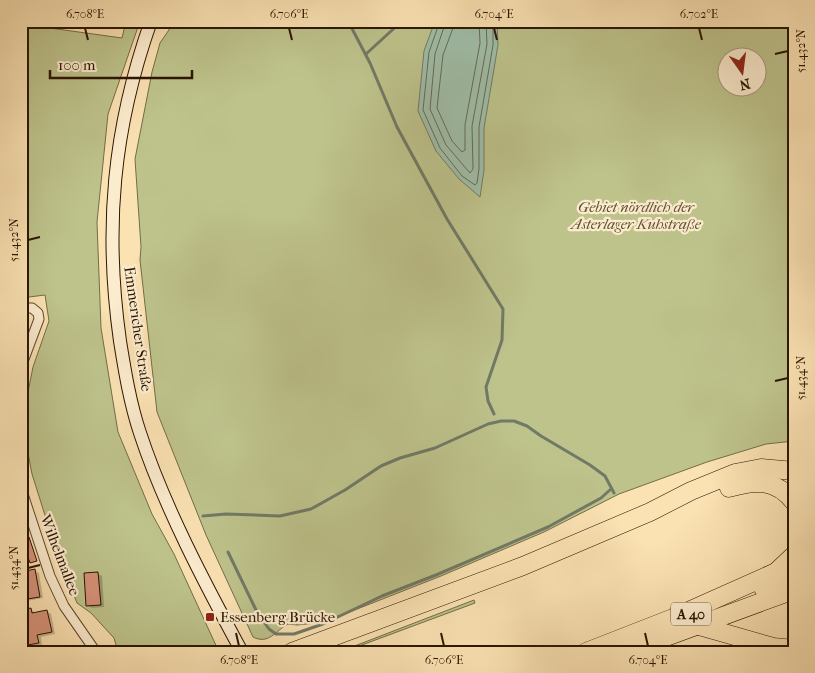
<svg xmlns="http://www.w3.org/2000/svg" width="815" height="673" font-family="'IM FELL French Canon',serif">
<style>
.green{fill:#bec38c;stroke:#746c46;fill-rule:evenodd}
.water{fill:#9fbea9;stroke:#717a66}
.shadow{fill:#0003}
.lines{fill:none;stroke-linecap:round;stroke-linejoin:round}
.shore{stroke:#656a55;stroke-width:1}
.stream{stroke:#717a66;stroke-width:3}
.building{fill:#d6927a;stroke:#2b1501}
.street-casing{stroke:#5f482e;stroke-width:11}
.secondary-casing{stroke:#2b1501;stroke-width:14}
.highway-casing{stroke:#2b1501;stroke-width:19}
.street{stroke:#fcecce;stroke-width:9}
.secondary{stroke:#fcecce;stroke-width:12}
.highway{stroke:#fbe2b3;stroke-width:18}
.ticks{fill:none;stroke:#2b1501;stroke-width:2}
.poi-dot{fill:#8f2418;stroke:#fcecce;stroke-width:2}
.labels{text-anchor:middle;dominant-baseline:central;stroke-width:4.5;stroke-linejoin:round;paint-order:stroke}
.shield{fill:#fcecce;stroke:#6a563e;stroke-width:1}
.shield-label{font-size:14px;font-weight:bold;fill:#2b1501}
.park-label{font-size:15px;font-style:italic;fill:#5e5232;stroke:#fcecce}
.street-label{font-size:15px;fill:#2b1501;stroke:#fcecce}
.poi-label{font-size:15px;fill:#2b1501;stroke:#fcecce;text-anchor:start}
.neatline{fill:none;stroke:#2b1501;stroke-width:2}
.ticks-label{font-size:12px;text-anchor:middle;fill:#2b1501}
</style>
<rect width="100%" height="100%" fill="#fbe2b3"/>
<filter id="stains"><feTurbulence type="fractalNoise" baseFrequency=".004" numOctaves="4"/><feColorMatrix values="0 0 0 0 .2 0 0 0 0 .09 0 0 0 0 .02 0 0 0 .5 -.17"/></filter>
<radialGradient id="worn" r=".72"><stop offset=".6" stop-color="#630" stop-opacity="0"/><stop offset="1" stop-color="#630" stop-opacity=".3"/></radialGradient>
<g class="green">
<polygon points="126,21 140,21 108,114 97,222 101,328 118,432 152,514 174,554 219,652 118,652 114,638 91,613 77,603 54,544 32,474 22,422 33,367 49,321 45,295 21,298 21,24 122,38"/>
<path d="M175 21H794V441L766 444 707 462 619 494 544 532 441 576 347 613 316 623 297 625 288 624C275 631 269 645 253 637L206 535 157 412 140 260 141 247 135 159 152 72 160 43ZM728 58H758V88H728Z"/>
<polygon points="474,600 475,603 343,652 339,652"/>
</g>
<polygon class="water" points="435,21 497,21 498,45 484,128 484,170 480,197 459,179 436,151 418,111 424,51"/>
<g class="shadow">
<polygon points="35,571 39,573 43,598 21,602 21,587"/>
<polygon points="98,574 102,576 104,607 92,608 87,605"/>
<polygon points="31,609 36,614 47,611 51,614 55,634 41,637 42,645 27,648 23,645 21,640 21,612"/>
</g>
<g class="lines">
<g class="shore">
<polyline points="440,21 429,52 423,110 440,148 462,176 475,185 477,183 479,169 479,127 493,45 493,21"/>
<polyline points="446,21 435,54 430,109 446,145 470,173 473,169 472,126 487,44 486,21"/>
<polyline points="453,21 453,28 443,55 437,108 452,141 462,152 465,150 465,125 480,43 479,21"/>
</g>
<g class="stream">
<polyline points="348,21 370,63 397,127 447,219 503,309 502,340 486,387 488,401 494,414"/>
<polyline points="366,54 402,21"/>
<polyline points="203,516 226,514 280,516 311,509 345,490 381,466 400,458 435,448 488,424 501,421 514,421 527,426 541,436 590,465 605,476 614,493"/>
<polyline points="228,552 257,612 269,629 276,634 294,634 323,624 382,596 436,575 548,527 601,498 611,489"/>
</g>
</g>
<g class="building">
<polygon points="29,537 37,561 30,563 21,538"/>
<polygon points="35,569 40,597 21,600 21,572"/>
<polygon points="98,572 101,605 86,606 84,573"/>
<polygon points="31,608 32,613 47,610 52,632 37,635 39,643 22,646 21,610"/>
</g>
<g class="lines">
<defs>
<g id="street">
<polyline points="21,308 32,308 38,313 39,319 21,367"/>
<polyline points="21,488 50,576 64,606 96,652"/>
</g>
<path id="secondary" d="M151 21C113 129 104 228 120 341 125 372 130 403 140 433 164 506 205 584 242 652"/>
<g id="highway">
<path d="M729 488C755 480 776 479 794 502"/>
<polyline points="763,588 794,578"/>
<polyline points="696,625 773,647 794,649"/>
<polyline points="292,652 523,566 650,512 691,491 735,473 761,468 794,471"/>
<polyline points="586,652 673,618 776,572 794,555"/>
<polyline points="625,652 794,590"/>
</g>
</defs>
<use href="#street" class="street-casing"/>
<use href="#secondary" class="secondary-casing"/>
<use href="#highway" class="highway-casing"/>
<use href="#street" class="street"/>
<use href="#secondary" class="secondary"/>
<use href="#highway" class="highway"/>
</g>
<path class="ticks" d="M85 28 88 40M289 28 292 40M494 28 497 40M699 28 702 40M775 54 788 51M28 240 40 237M775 381 788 378M28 568 40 565M236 633 239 646M441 633 444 646M645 633 648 646"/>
<rect class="poi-dot" x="205" y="612" width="10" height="10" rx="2.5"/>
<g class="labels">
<rect class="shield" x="671" y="602.5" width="40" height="23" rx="4"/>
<g class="shield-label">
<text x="691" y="614">A 40</text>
</g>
<g class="park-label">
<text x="636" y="207">Gebiet nördlich der<tspan x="636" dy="17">Asterlager Kuhstraße</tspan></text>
</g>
<g class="street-label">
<text transform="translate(138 329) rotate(82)">Emmericher Straße</text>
<text transform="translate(60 555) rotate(69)">Wilhelmallee</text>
</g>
<g class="poi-label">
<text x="220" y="617">Essenberg Brücke</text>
</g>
</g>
<rect width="815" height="673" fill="none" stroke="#fbe2b3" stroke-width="55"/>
<g transform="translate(742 72) rotate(166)"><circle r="24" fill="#fcecce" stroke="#a8967c"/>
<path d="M0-4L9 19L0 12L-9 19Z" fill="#8f2418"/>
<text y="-8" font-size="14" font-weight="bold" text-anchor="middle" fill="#2b1501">N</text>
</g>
<path d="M50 70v8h142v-8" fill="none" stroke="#2b1501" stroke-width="2.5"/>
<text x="58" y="70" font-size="15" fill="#2b1501" stroke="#fcecce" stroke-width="4" paint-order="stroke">100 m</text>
<rect x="28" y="28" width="760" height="618" class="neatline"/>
<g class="ticks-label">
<text x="85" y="18">6.708°E</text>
<text x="289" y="18">6.706°E</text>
<text x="494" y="18">6.704°E</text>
<text x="699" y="18">6.702°E</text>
<text transform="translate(801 51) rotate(-90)" y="4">51.432°N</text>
<text transform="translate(14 240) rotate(-90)" y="4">51.432°N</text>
<text transform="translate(801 378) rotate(-90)" y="4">51.434°N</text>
<text transform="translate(14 568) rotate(-90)" y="4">51.434°N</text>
<text x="239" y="664">6.708°E</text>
<text x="444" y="664">6.706°E</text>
<text x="648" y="664">6.704°E</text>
</g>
<rect width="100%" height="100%" filter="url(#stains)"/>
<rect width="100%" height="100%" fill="url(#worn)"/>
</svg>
